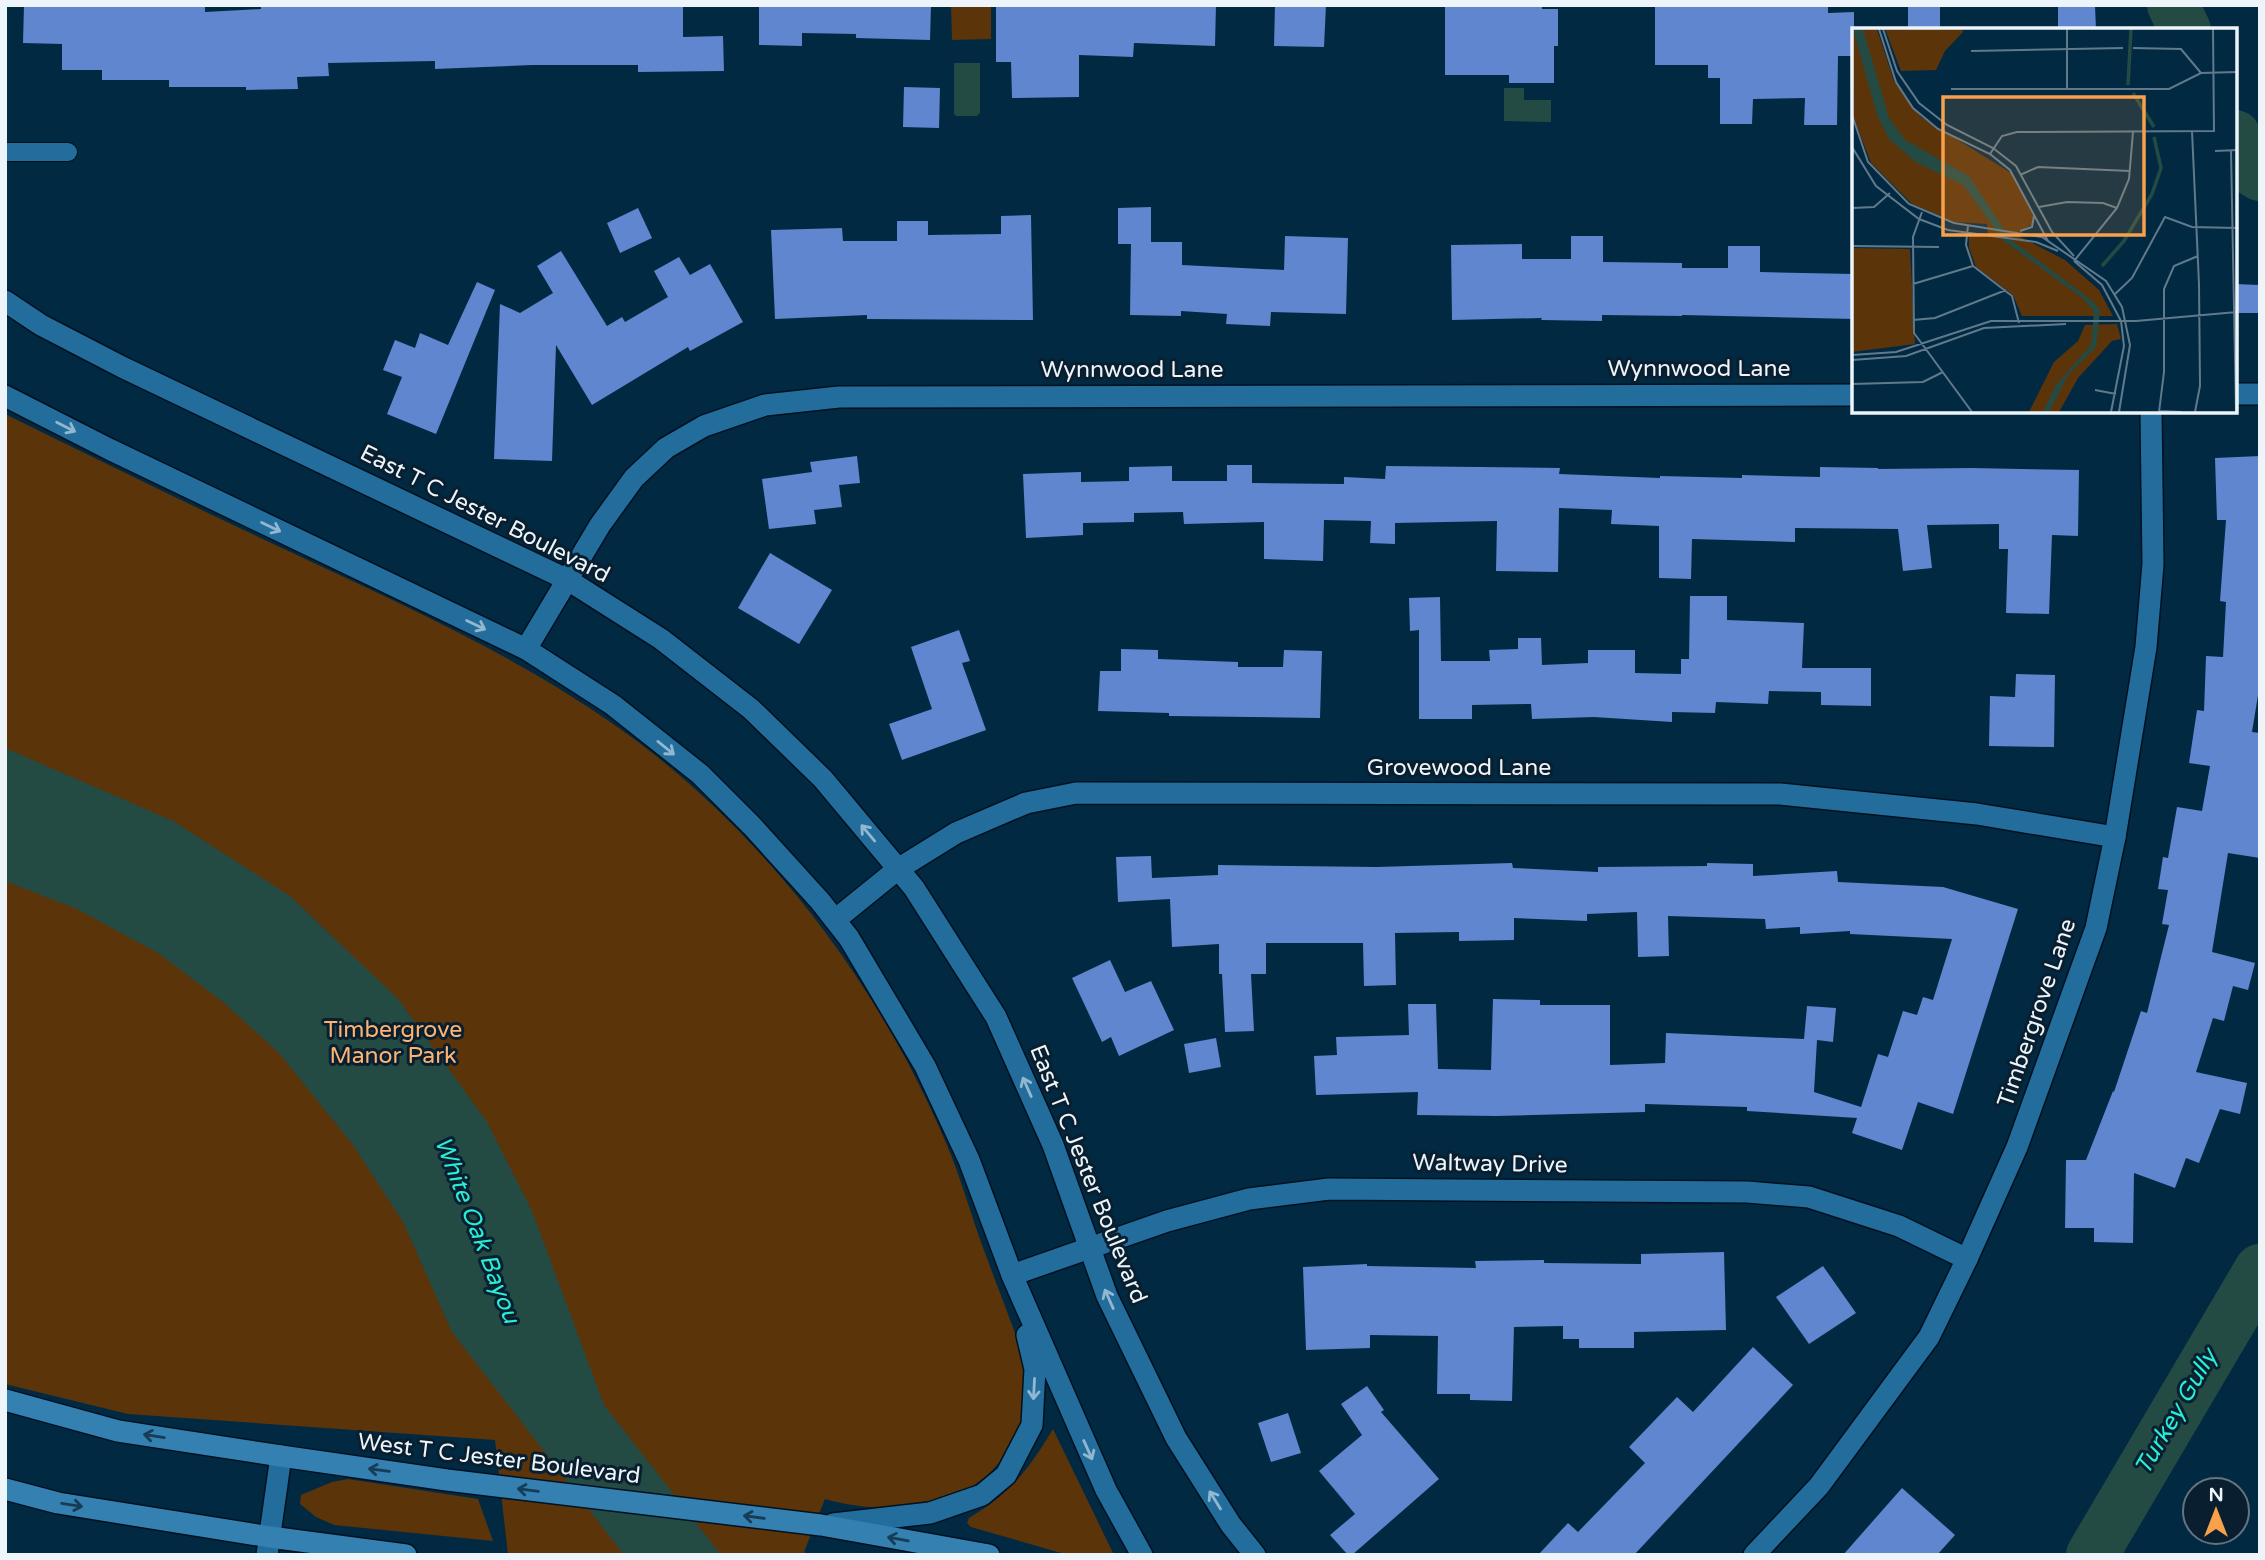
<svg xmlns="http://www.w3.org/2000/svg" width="2265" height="1560" font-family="'Varela Round',sans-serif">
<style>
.green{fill:#5b340a}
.water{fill:#234b44}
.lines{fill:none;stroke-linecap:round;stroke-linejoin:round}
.river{stroke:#234b44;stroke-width:52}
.building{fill:#5f86ce}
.service-casing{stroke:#001120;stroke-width:20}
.minor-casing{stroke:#001120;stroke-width:24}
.tertiary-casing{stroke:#001120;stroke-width:24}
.secondary-casing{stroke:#001120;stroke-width:24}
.service{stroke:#236d9c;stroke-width:18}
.minor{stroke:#236d9c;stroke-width:21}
.tertiary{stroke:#236d9c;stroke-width:21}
.secondary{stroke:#3480b1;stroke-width:21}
.oneway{stroke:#92b7d0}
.oneway2{stroke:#163c56}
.labels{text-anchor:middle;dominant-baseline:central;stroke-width:6;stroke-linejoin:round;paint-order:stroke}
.street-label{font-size:23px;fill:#edf4fa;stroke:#091f2f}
.park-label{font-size:23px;fill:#fdb473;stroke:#091f2f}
.water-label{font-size:24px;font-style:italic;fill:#28eed6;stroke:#091f2f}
.inset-river{fill:none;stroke:#234b44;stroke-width:3.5}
.inset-road{fill:none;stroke:#607a8c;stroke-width:2}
.view{fill:#f8a04b;fill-opacity:0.15;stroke:#f8a04b;stroke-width:3.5}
.inset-edge{fill:none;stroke:#edf4fa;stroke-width:3.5}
</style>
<rect width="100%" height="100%" fill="#022942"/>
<g class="green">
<polygon points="951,5 991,5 991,39 952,40"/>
<path d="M5 414C103 462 200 510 299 556 416 611 534 664 638 742 772 843 881 989 946 1143 960 1175 969 1209 981 1242 991 1270 1002 1297 1012 1325 1016 1336 1021 1347 1024 1358 1033 1394 1021 1438 997 1465 956 1513 881 1515 825 1499L804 1552 810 1555H508L495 1440 128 1414 5 1384Z"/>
<path d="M1053 1429 1114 1555H1068L971 1527 967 1523 969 1518C1010 1494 1029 1469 1053 1429Z"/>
<polygon points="348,1479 478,1499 493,1541 334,1525 316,1517 300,1504 301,1495 332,1482"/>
</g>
<g class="water">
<polygon points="954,63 980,63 980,113 977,116 956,116 954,114"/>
<polygon points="1504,88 1524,88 1524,100 1551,100 1551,122 1504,121"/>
<polygon points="5,748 173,821 290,896 398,999 487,1122 532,1211 604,1405 721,1555 624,1555 452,1332 403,1222 353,1145 279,1053 223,1002 158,953 77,909 5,881"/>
</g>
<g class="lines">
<g class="river">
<polyline points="2173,5 2185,30"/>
<polyline points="2235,136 2251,169 2260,175"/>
<polyline points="2092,1555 2260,1270"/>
</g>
</g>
<g class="building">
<polygon points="24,5 205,5 205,12 261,9 261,5 683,5 683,37 723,36 724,71 638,72 638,65 532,65 435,69 435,61 328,63 329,76 297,77 298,89 246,90 246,87 169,87 169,80 102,80 102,70 62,70 62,44 23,43"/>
<polygon points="759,5 931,5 930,40 856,38 856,34 802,33 802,46 759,45"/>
<polygon points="1216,5 1215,46 1134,43 1133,57 1079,55 1079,97 1012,98 1011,62 996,62 996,6"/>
<polygon points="1275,5 1326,5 1324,47 1274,46"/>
<polygon points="1445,5 1542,5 1542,9 1558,9 1558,46 1554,46 1554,83 1509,83 1509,75 1445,75"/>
<polygon points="1655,5 1828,5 1828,13 1854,12 1854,56 1838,56 1837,125 1804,125 1805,98 1753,99 1752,124 1720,124 1720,78 1708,78 1708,65 1655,65"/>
<polygon points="2058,5 2095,5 2096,30 2058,30"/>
<rect x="1908" y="7" width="32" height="23"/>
<polygon points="904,87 940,88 939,128 903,127"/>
<polygon points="1151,207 1151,242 1182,242 1182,265 1284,270 1285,236 1348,238 1346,314 1271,312 1270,326 1226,324 1227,314 1181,311 1181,316 1130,315 1131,244 1118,244 1118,208"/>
<polygon points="638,208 652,238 620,253 607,223"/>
<polygon points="1031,215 1033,320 867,319 867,315 775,319 771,230 842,228 843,241 897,241 897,221 928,221 928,235 1001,234 1001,216"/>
<polygon points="1571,236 1603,236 1603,262 1682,263 1682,268 1728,268 1728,246 1760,246 1760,272 1854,274 1854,319 1682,315 1682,316 1602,315 1602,321 1541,320 1542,318 1452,320 1451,245 1522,244 1522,259 1571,259"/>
<polygon points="561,251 607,326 622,317 625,322 668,297 654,271 679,257 690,275 710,264 743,322 690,351 688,347 592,405 556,345 552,461 494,459 500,304 520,313 553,293 537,266"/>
<polygon points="477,282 495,290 436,434 387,414 402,377 383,370 395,340 415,348 420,333 448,345"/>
<polygon points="2235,284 2260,285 2260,313 2235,313"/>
<polygon points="857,456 860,483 839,485 842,507 814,510 816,524 769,529 762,479 812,472 810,462"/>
<polygon points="2260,456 2260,683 2252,732 2260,733 2260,858 2228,853 2212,952 2255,963 2248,990 2233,986 2224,1021 2213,1018 2196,1072 2247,1083 2240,1114 2220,1109 2199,1163 2186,1158 2175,1188 2134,1173 2133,1243 2094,1242 2094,1228 2065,1228 2066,1160 2086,1160 2113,1091 2114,1092 2141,1011 2147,1013 2169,925 2162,924 2168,890 2158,889 2163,857 2168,858 2177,807 2202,811 2210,766 2189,763 2197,710 2204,711 2206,656 2223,657 2226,602 2220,601 2226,520 2217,520 2215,458"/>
<polygon points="1227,465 1252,465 1252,483 1344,484 1344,477 1385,479 1386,466 1560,468 1559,474 1660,478 1660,476 1742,478 1742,475 1820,477 1820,467 1878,468 1878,469 1971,468 2079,470 2078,536 2052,535 2049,614 2006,613 2008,549 1999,549 1999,524 1927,525 1932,568 1903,571 1898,529 1795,528 1795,542 1692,539 1691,579 1659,578 1659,526 1611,524 1612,510 1559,508 1558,572 1496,571 1497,521 1395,523 1395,544 1370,543 1371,521 1324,520 1323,561 1264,559 1264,522 1184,524 1183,512 1134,513 1134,522 1083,523 1083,535 1026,538 1023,474 1081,472 1081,482 1129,481 1129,467 1172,466 1172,481 1227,481"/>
<polygon points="770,553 832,590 799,644 738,608"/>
<polygon points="1690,596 1727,596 1727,620 1804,623 1802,668 1871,668 1871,706 1821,705 1821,692 1769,691 1768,704 1716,702 1715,713 1672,712 1672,722 1594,717 1532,719 1531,704 1472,705 1472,719 1419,719 1419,630 1410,631 1409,598 1440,597 1441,661 1490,661 1489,650 1518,649 1518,638 1541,638 1542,665 1588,663 1588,650 1635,650 1635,673 1681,674 1681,659 1689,659"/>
<polygon points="959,630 970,661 962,663 986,730 902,760 889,724 932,709 911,647"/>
<polygon points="1121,649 1158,650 1158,659 1238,662 1238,667 1283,667 1284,650 1322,651 1320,718 1169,716 1169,713 1098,711 1100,671 1121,671"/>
<polygon points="2016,674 2055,675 2054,747 1989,746 1990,696 2015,697"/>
<polygon points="1151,856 1152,878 1218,875 1218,865 1376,867 1512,863 1513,868 1598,872 1598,867 1707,866 1707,863 1753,864 1753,876 1837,871 1838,882 1943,887 2018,909 1953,1114 1918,1102 1902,1150 1852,1133 1857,1118 1747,1111 1747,1107 1645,1104 1645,1112 1496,1116 1417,1115 1418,1092 1316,1095 1314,1056 1337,1055 1336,1037 1409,1035 1408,1004 1436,1004 1438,1069 1491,1070 1493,999 1540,1000 1540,1005 1610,1005 1610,1065 1665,1063 1666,1033 1804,1039 1807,1006 1836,1008 1833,1042 1817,1040 1814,1092 1861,1107 1878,1054 1888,1057 1903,1011 1917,1015 1923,997 1933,1000 1952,939 1850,934 1850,931 1800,934 1800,927 1766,929 1765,919 1668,916 1669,956 1638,957 1637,912 1587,914 1587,921 1514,918 1514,940 1459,941 1459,932 1395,933 1396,985 1364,986 1363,943 1266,943 1266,974 1251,974 1254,1031 1225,1032 1222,974 1219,974 1219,944 1172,947 1170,899 1118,902 1116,857"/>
<polygon points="1110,960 1125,992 1151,981 1174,1030 1119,1056 1111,1037 1102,1042 1072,978"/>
<polygon points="1216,1038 1221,1067 1189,1073 1184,1044"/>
<polygon points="1724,1252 1726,1330 1634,1332 1634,1348 1579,1348 1579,1339 1563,1339 1563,1326 1514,1327 1512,1401 1470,1400 1470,1394 1437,1394 1438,1336 1370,1335 1370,1348 1306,1350 1303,1267 1367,1264 1367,1266 1476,1268 1475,1261 1544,1260 1544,1263 1641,1264 1641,1254"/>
<polygon points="1823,1266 1856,1313 1809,1344 1776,1297"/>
<polygon points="1753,1347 1793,1385 1634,1555 1538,1555 1568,1523 1578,1532 1645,1463 1629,1447 1677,1397 1693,1412"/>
<polygon points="1367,1386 1384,1410 1381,1412 1439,1479 1352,1555 1348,1555 1330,1535 1355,1514 1319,1471 1362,1435 1341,1404"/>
<polygon points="1288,1413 1301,1453 1271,1462 1258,1423"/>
<polygon points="1902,1488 1955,1535 1937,1555 1843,1555"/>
</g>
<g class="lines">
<defs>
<polyline id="service" points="5,152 68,152"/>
<g id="minor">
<polyline points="2235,394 2260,394"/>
<polyline points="526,649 600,525 634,478 666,448 704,426 765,405 839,397 1854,395"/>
<polyline points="835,920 898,869 956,833 1026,803 1076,793 1780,794 1977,814 2115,837"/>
<polyline points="1012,1275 1167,1221 1249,1199 1329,1189 1747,1192 1809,1197 1899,1226 1967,1259"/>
<polyline points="267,1555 281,1456"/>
<polyline points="1754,1555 1819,1486 1929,1337 1967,1259 2017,1147 2096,928 2115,837 2146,647 2153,564 2151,411"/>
</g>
<g id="tertiary">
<polyline points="5,301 41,325 122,367 568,580 661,639 751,709 823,779 914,888 996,1017 1053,1145 1107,1296 1176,1438 1231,1525 1255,1555"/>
<polyline points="5,396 109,449 526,649 613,705 700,774 752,826 820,901 849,938 925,1066 969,1160 1012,1275 1106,1490 1142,1555"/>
<polyline points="833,1524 930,1513 982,1495 1006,1475 1032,1425 1035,1369 1027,1335"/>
</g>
<g id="secondary">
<polyline points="5,1400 118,1431 281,1456 447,1480 821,1525 989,1555"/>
<polyline points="5,1489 58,1503 270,1537 406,1555"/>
</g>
</defs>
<use href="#service" class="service-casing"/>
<use href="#minor" class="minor-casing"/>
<use href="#tertiary" class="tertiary-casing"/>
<use href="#secondary" class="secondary-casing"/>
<use href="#service" class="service"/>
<use href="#minor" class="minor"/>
<use href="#tertiary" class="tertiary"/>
<use href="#secondary" class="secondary"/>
</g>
<defs><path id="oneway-shaft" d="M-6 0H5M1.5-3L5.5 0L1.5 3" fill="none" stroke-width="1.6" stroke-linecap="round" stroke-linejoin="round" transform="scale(1.75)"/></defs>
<g class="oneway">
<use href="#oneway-shaft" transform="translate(66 427) rotate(27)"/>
<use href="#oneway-shaft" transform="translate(271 527) rotate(26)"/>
<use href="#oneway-shaft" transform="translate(476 625) rotate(26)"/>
<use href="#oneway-shaft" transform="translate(666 748) rotate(39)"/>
<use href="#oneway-shaft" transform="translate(868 833) rotate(-130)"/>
<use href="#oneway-shaft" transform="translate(1027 1087) rotate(-114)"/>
<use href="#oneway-shaft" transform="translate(1109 1299) rotate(-114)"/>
<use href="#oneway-shaft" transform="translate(1034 1389) rotate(93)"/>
<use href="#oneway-shaft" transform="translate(1088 1450) rotate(66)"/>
<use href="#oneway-shaft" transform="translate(1215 1500) rotate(-122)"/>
</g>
<g class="oneway2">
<use href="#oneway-shaft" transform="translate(154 1436) rotate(-171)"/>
<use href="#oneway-shaft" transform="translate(379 1470) rotate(-172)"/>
<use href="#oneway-shaft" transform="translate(528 1490) rotate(-173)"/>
<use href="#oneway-shaft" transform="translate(72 1505) rotate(9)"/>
<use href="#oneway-shaft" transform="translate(754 1517) rotate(-173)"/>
<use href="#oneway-shaft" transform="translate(898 1539) rotate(-170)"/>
</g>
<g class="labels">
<g class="street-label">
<text x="1699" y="369">Wynnwood Lane</text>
<text x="1132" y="370">Wynnwood Lane</text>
<text transform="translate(485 514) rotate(27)">East T C Jester Boulevard</text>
<text x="1459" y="768">Grovewood Lane</text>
<text transform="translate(2037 1013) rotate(-71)">Timbergrove Lane</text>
<text transform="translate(1490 1164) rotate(1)">Waltway Drive</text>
<text transform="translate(1088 1174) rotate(68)">East T C Jester Boulevard</text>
<text transform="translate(499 1459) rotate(7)">West T C Jester Boulevard</text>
</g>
<g class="park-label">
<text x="393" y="1030">Timbergrove<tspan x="393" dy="26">Manor Park</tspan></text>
</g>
<g class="water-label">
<text transform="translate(477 1230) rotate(69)">White Oak Bayou</text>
<text transform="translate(2176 1412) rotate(-60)">Turkey Gully</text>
</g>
</g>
<g transform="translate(1852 28)">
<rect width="385" height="385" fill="#022942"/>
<path d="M0 1H25L42 53 69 89 159 145 182 189 181 196 163 206 213 232 247 262 261 288H170L161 267 124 239 117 220V207L136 209 135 196 103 194 60 176 19 135 2 91ZM33 1H110L111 4 93 23 84 42 49 43ZM0 220 58 221 63 316 0 324ZM233 297 265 296 269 311 260 313 226 350 207 384H177L202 334 226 313Z" fill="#5b340a"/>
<path d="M1 1H11L37 90 53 112 117 148 159 212 242 274 248 283 244 319 216 347 197 384H191L204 357 239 317 242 284 233 272 152 213 111 157 64 134 37 111 25 87Z" fill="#234b44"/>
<path class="inset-river" d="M276 57 279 1M281 65 302 99M250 238 272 213 300 166 309 140 302 109"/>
<path class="inset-road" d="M27 1 44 54 61 80 86 101 138 126 158 142 196 213M31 1 45 43 67 75 95 97 141 120 164 138 200 204 222 228M215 1V61M281 20 329 21 349 45M119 23 271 20M99 61H317L349 45 385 44M0 87 16 134 57 176 102 195 190 209 254 253 270 279 278 317 267 384M340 103 347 256 348 358 343 384M0 119 24 158 67 191 96 202 184 214 206 223M363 123 385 122M379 123 384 384M138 126 150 108 165 104 362 103 361 1M168 147 186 139 278 143M187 179 215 174 251 175 265 180M0 180 22 179 38 165M70 184 61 209 62 305 120 384M116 197 114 217 121 238 160 268 167 295M168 203 180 199 182 188M0 218 87 219M222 233 265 180 277 151 281 104M222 233 250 257 269 293 272 318 259 384M61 256 121 238M262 267 280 250 313 189 340 199 385 200M61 292 83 290 154 262M0 327 44 324 139 293H284L385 284M0 332 54 328 132 300 214 296M0 356 71 354 91 344M243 362 264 366M307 383 330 384M307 384 312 344V261L322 238 346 228"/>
<path class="view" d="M91 69H292V207H91Z"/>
<rect width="385" height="385" class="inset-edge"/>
</g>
<rect width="2265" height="1560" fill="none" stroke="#edf4fa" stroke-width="14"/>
<g transform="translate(2216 1511)"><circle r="33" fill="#091f2f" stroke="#647480" stroke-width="2"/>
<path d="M0-5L12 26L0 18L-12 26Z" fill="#f8a04b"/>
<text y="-10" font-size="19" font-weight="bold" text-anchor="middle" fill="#edf4fa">N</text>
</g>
</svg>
